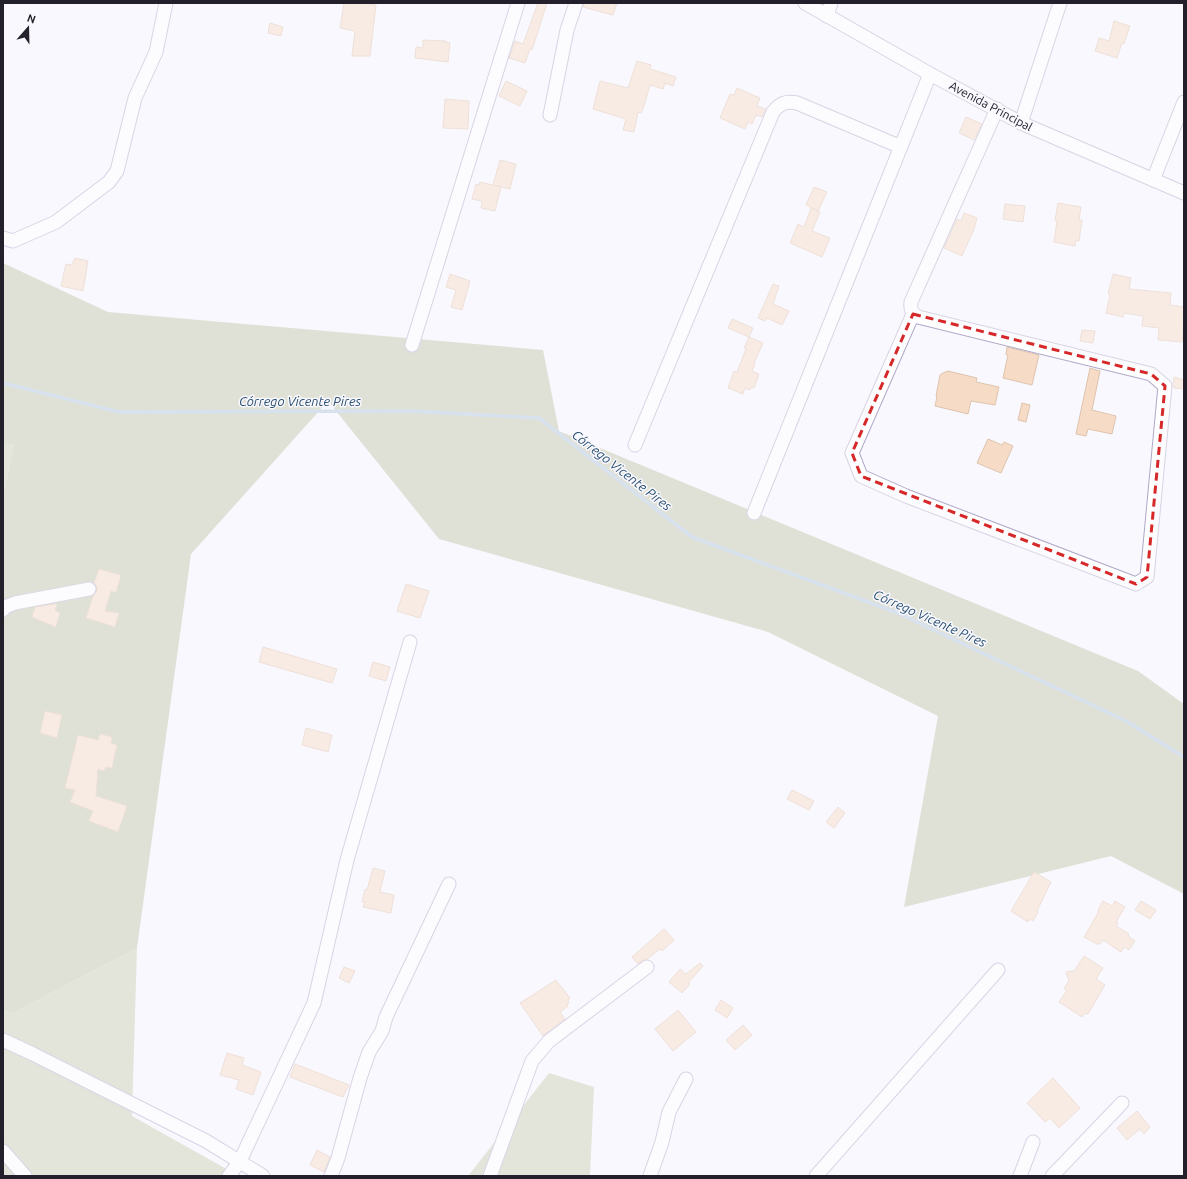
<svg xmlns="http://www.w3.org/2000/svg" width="1187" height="1179" font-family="Ubuntu,sans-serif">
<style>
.green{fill:#c8cfb1}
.forest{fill:#bec5a7}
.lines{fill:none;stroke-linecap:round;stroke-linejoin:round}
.stream{stroke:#b0c8de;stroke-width:3.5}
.building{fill:#f6dcc6;stroke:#dfc4ad}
.minor-casing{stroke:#b0a9c8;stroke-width:15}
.minor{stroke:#fff;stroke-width:13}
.marked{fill:none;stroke:#d62828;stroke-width:3;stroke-dasharray:8 5;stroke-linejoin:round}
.labels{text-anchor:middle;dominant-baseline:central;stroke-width:3;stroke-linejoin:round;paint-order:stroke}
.street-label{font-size:12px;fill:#23202c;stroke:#f9f8fe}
.water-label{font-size:13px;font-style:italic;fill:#295071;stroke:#f9f8fe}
</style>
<rect width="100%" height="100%" fill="#f9f8fe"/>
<g class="green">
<polygon points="14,444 3,495 3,445"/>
<polygon points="137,948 132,1116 239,1176 3,1176 3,1011 13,1013"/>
<polygon points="549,1073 594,1087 590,1176 468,1176"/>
</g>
<polygon class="forest" points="3,263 108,312 543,350 559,431 1138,671 1184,704 1184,894 1111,856 904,907 938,716 768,632 439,539 328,401 191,554 137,948 13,1013 3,1011 3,495 14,444 3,445"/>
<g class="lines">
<polyline class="stream" points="3,383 119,412 412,411 539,418 692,537 898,613 1126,721 1184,757"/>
</g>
<g class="building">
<polygon points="344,3 365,3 376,5 370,56 352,56 355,31 340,28"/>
<polygon points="538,3 547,3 532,50 530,49 525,63 509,58 515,41 523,44"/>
<polygon points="584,3 617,3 613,15 583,7"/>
<polygon points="1114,21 1130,26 1124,44 1122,43 1117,58 1095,51 1099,38 1109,41"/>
<polygon points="270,23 283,27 281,36 268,33"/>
<polygon points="423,40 446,41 446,42 450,43 448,62 415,58 416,47 423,48"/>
<polygon points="637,61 651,65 650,69 676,77 673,86 665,83 663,89 650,85 643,109 641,113 638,112 634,132 623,130 626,119 593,109 600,81 628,88"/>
<polygon points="506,81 527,91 520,106 499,96"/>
<polygon points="737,88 760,98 757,106 766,109 762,117 756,115 752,124 748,122 745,129 720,118 730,94 734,95"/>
<polygon points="445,99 469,101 468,129 443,128"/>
<polygon points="966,117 982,124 974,140 959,133"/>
<polygon points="500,160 516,164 510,189 493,185"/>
<polygon points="480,182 501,187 495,211 481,208 482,201 472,199 476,184 479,185"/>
<polygon points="814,187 827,192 818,211 806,205"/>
<polygon points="1058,203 1081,207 1079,220 1082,220 1079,241 1076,240 1075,246 1054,242 1057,221 1055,220"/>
<polygon points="1005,204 1025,206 1023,222 1003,219"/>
<polygon points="811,208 820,212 812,231 830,238 822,257 790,243 798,224 804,227"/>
<polygon points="964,213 977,218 974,229 962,256 944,248 957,219 961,221"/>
<polygon points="75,258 88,261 83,291 61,286 66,264 72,265"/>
<polygon points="450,274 470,281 462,310 451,307 456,290 446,287"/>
<polygon points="1113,274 1131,278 1129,289 1171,293 1170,305 1184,307 1184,328 1182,342 1158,340 1159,328 1142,326 1143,316 1124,313 1123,317 1106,313 1110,295 1108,294"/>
<polygon points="773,284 779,286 773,304 789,311 782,325 767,318 765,321 758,318"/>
<polygon points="732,319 753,328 749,337 728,328"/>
<polygon points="1082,330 1095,331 1093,343 1080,341"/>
<polygon points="749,337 763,343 754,363 755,364 752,371 759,374 754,388 751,387 750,390 745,388 743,394 728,388 734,371 737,372 746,349 744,348"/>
<polygon points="1007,347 1039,355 1032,385 1003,378 1008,355 1006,355"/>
<polygon points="1090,368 1100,371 1092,410 1116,416 1112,434 1088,429 1086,436 1076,434"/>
<polygon points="948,371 977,378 976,382 999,387 995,405 971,401 968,414 935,406 937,397 936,396 940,375 943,373"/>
<polygon points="1174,377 1184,380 1184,389 1174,388 1173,386"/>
<polygon points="1022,403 1030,405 1026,422 1018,420"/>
<polygon points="988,439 1002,445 1004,442 1013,446 1001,473 977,463"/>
<polygon points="99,569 121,575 116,593 111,591 105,611 119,613 115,627 86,618 93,596 97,591 97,587 94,583"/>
<polygon points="406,584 429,591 420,618 397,611"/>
<polygon points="55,604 57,604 55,610 60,613 56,627 32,617 35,607"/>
<polygon points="263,647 337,669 332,683 259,662"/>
<polygon points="373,662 390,667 386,681 369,676"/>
<polygon points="45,711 62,715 57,738 40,733"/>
<polygon points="306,728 332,735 328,752 302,745"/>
<polygon points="100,734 112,737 111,743 117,745 112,768 106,767 104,771 98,769 96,796 127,806 118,832 89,821 93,811 70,802 75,790 65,788 78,735 98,740"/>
<polygon points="792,790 814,801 809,810 787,799"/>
<polygon points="838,807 845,813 834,828 826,822"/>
<polygon points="373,868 385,871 380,892 394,895 391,913 363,907 365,902 362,902 365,889 367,890"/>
<polygon points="1034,872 1051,882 1037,911 1038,912 1033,921 1030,919 1028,922 1011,911"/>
<polygon points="1103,901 1112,906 1115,901 1125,907 1116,922 1118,923 1116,926 1129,934 1128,936 1135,941 1129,950 1124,947 1121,952 1103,940 1100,944 1097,944 1084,937 1099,911 1098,910"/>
<polygon points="1141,901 1156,910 1150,919 1135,910"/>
<polygon points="664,929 674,940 662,951 660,949 647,959 643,960 638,964 632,957"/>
<polygon points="1084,956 1103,968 1096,979 1105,985 1088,1014 1085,1013 1082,1017 1059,1002 1067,990 1064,988 1069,981 1066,972 1074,971"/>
<polygon points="700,963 703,966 688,983 690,984 682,993 669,982 680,969 686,974"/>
<polygon points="344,967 355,971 349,983 339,978"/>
<polygon points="556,980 570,998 568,1000 569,1003 567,1004 568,1006 560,1012 565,1019 543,1036 520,1003"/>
<polygon points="721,1000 733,1008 727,1018 715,1010"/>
<polygon points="678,1010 696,1032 673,1051 655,1029"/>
<polygon points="743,1025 752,1035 735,1050 726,1040"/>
<polygon points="227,1053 244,1058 242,1065 261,1072 253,1095 236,1089 239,1080 220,1075"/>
<polygon points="295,1064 349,1085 343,1097 290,1077"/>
<polygon points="1053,1078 1080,1108 1059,1128 1050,1118 1045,1122 1027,1103"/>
<polygon points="1137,1111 1150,1127 1144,1134 1140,1129 1127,1140 1117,1128"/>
<polygon points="317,1150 330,1157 324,1172 310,1165"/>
</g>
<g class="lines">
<defs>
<g id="minor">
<polyline points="805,3 930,74 1021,123 1184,193"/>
<polyline points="827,16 831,3"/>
<polyline points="550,115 567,30 576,3"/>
<polyline points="1021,123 1060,3"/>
<polyline points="1153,180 1184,102"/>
<polyline points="3,238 13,241 56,222 109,182 117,171 135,98 156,52 166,3"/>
<path d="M913 314 852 453 861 476 906 496 1136 584 1147 577 1165 386 1151 374 918 317C912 313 910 310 911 302L997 109"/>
<polyline points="412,345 518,3"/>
<path d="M635 445 773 112C780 103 786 101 797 103L901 147"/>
<polyline points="754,513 930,74"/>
<polyline points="3,610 5,607 15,603 89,589"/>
<polyline points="3,1040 33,1054 206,1141 263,1176"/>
<polyline points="3,1151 25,1176"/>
<polyline points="229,1176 240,1161 314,1003 347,860 410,642"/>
<polyline points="331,1176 338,1158 360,1078 369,1052 382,1031 386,1017 449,884"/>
<polyline points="490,1176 532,1061 549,1041 647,967"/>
<polyline points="650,1176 662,1142 669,1112 686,1079"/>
<polyline points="816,1176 998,970"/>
<polyline points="1020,1176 1033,1142"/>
<polyline points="1052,1176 1122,1103"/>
</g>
</defs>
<use href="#minor" class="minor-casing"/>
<use href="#minor" class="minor"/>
</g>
<path d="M0 0H1187V1179H0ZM913 314 1151 374 1165 386 1147 577 1136 584 861 476 852 453Z" fill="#f9f8fe" fill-opacity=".55" fill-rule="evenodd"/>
<path class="marked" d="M913 314 1151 374 1165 386 1147 577 1136 584 861 476 852 453Z"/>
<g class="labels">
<g class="street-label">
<text transform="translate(991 106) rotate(28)">Avenida Principal</text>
</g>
<g class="water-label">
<text x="300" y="401">Córrego Vicente Pires</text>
<text transform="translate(622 470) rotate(38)">Córrego Vicente Pires</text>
<text transform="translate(930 618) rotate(24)">Córrego Vicente Pires</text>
</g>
</g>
<rect width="1187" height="1179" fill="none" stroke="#23202c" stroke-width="8"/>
<g transform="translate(28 28) rotate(20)" stroke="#f9f8fe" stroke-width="3" paint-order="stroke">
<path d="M0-3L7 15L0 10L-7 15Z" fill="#23202c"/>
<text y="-6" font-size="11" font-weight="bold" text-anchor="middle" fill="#23202c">N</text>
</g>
</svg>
